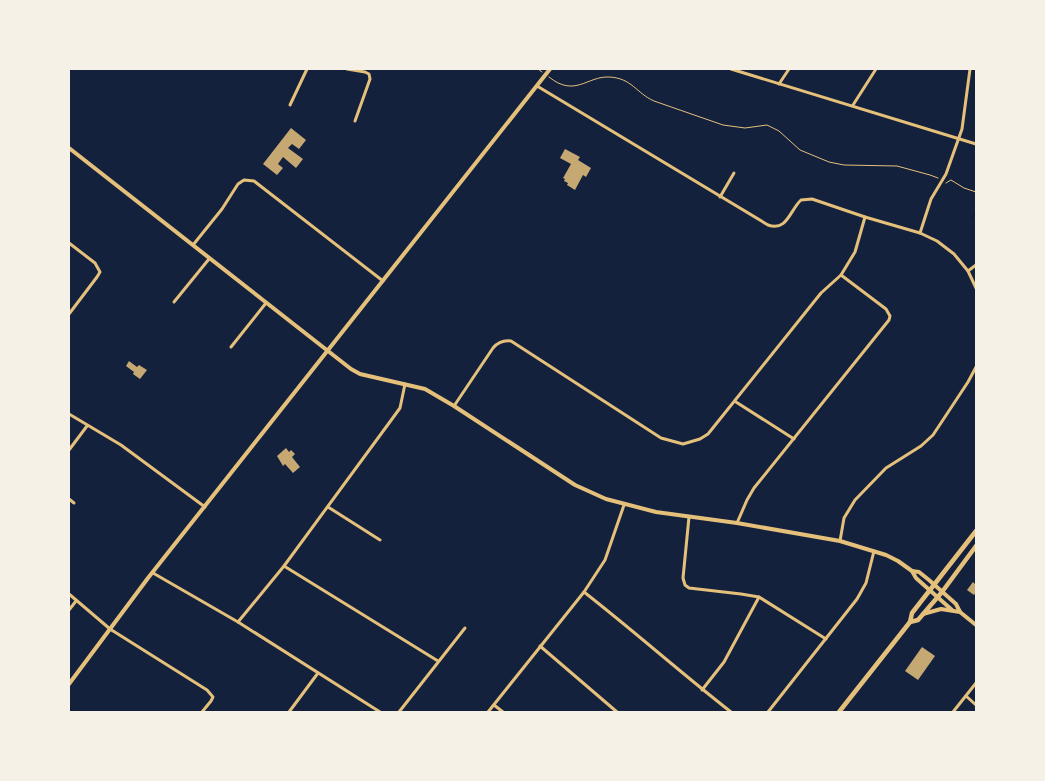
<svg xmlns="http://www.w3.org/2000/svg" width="1045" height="781" font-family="'IBM Plex Sans',sans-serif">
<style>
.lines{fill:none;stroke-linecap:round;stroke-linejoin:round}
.stream{stroke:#0b132b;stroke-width:1}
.building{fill:#c6a872}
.path{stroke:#e5c07b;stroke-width:1}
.minor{stroke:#e5c07b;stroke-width:3}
.tertiary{stroke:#e5c07b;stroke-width:4}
.primary{stroke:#e5c07b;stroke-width:4.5}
</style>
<rect width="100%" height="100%" fill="#14213d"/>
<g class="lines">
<polyline class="stream" points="971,218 976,212"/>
</g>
<g class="building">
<polygon points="291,128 306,140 299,149 292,144 288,148 303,159 296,168 283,157 278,164 283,168 277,175 263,164"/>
<polygon points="565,149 580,157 578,160 591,168 586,177 583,175 575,190 567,185 568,183 564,181 565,179 563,178 571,164 560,158"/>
<polygon points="129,361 137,367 139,365 147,370 140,379 133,374 134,372 126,366"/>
<polygon points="286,448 289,452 291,450 295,454 292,457 300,467 293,473 285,464 283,466 277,456"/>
<polygon points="973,582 976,585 976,592 974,595 967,590"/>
<polygon points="922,647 935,656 918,680 905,671"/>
</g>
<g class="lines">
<g class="path">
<polyline points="538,69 542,72"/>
<path d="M549 77C575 98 587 76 609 77 632 78 636 93 654 101L723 125 745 128 767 125 779 131 800 150 829 162 844 165 897 166 930 175 938 178"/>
<polyline points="946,183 951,180 964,188 976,192"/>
</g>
<g class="minor">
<polyline points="347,69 365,72 369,74 370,79 355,121"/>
<polyline points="731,69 976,144"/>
<polyline points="779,84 789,69"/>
<path d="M537 86 768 225C787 232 790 210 801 200L812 199 865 217 920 233 937 241 954 254 968 271 976 288"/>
<polyline points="290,105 307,69"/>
<polyline points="853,105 876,69"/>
<polyline points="720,197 734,173"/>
<polyline points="920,233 931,199 946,174 962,129 970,69"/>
<polyline points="69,243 95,263 100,272 97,277 69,314"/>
<polyline points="193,245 222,209 238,184 244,180 254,181 383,281"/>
<polyline points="968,271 976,265"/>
<polyline points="174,302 209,259"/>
<polyline points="231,347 266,303"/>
<polyline points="736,402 794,439"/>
<path d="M454 406 493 348C498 342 503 340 511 341L661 438 683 444 700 439 708 434 821 293 841 275 855 252 865 217"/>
<polyline points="69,414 121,445 205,507"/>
<polyline points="69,450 87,426"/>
<polyline points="69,499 74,503"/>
<polyline points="328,507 380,540"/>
<polyline points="689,517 683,578 685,585 689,588 741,594 759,597 826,639"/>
<polyline points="737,523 747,500 754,488 889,320 890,316 886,309 841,275"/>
<polyline points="840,541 844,518 855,500 886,468 921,446 933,435 968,382 976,367"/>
<polyline points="284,566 438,661"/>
<polyline points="153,573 238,622 380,712"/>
<path d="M584 592C634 631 681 673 731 712"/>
<polyline points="69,594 110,629 207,690 213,697 211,701 202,712"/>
<polyline points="69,610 76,601"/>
<polyline points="238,622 284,566 392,419 400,408 405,384"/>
<polyline points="540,646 617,712"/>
<polyline points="702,690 724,662 759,597"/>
<polyline points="966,696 976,705"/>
<polyline points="494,705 503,712"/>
<polyline points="289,712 318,673"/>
<polyline points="399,712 465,628"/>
<polyline points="488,712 584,592 605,560 624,505"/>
<polyline points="768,712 857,599 866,583 874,551"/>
<polyline points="953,712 976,683"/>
</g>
<g class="tertiary">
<polyline points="69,148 351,369 360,374 425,389 454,406 575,485 606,499 656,512 737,523 840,541 886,555 898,561 912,571 916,578 952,610"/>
<polyline points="912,571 919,572 929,580 956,604 960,612 976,625"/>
<polyline points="923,614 941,609 960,612"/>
<polyline points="69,684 148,578 550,69"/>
</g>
<g class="primary">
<polyline points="910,622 918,620 942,592 976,546"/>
<polyline points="839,712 910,622 912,613 976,531"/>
</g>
</g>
<rect width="1045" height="781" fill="none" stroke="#f6f1e7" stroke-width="140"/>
</svg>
